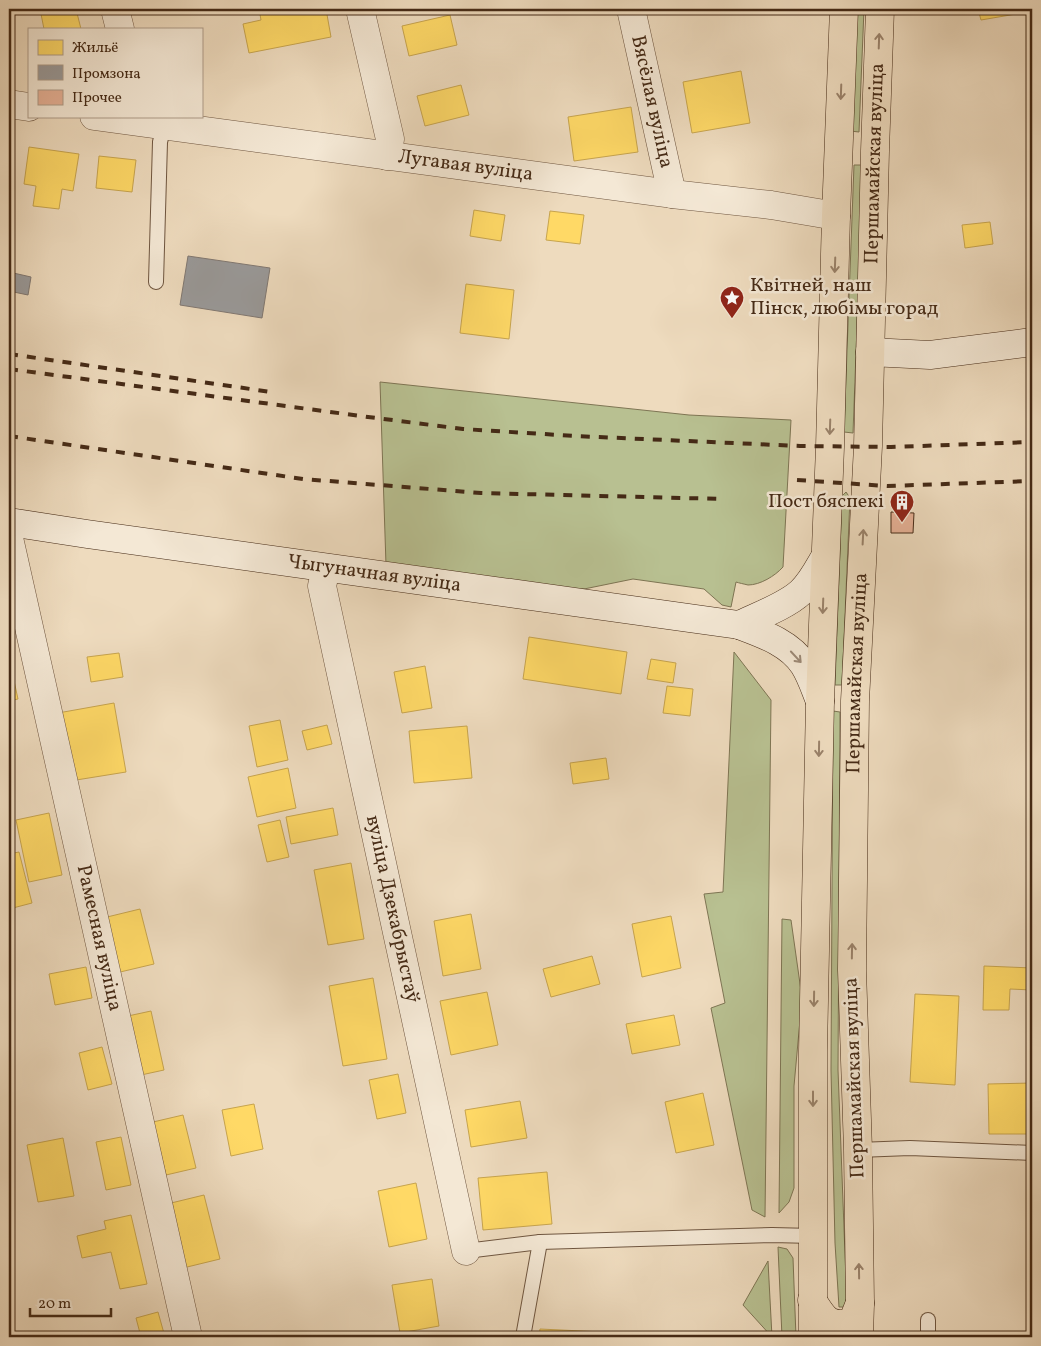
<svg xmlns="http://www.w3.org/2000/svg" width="1041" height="1346" font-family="Vollkorn,serif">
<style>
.green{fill:#b8c091;stroke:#7e7554}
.homes{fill:#ffd966;stroke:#c7a44e}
.industry{fill:#999;stroke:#807872}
.building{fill:#e6b196;stroke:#452a16}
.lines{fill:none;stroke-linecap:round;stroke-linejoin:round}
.lane-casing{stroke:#6f5640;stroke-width:16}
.street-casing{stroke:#6f5640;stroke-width:29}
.secondary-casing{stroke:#452a16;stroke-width:29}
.primary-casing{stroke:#452a16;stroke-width:29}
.lane{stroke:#f4e8d5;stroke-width:14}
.street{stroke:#f4e8d5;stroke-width:28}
.secondary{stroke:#f4e8d5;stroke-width:28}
.primary{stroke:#eedbbe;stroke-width:28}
.rail{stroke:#452a16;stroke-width:4;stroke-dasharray:9 9;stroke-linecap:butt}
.oneway{stroke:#9a826a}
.oneway2{stroke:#9c8976}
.labels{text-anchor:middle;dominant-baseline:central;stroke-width:5;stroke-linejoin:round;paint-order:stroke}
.street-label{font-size:20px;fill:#452a16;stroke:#f4e8d5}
.poi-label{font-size:20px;fill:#452a16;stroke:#f4e8d5;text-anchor:start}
</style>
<rect width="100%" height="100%" fill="#eedbbe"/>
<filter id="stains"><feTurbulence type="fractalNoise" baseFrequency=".004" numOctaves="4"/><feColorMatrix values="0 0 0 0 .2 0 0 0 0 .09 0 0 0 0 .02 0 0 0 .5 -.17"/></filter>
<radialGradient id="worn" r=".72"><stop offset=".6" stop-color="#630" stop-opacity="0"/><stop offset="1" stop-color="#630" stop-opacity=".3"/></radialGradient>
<g class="green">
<polygon points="854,9 864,9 859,132 850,131"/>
<polygon points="854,165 863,165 853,433 844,432"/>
<path d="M380 382 689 415 791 420 783 567C775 576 760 585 748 585 744 584 739 583 736 582L731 607 722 605 704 589 633 579 584 589 562 591 386 565Z"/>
<polygon points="846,492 850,498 842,685 835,685 842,496"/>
<polygon points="734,652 771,700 765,1217 752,1210 711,1008 725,1003 704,894 723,892"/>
<polygon points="833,711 840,712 838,1070 847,1307 839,1307 835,1243 831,1070"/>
<polygon points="782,919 791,920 802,998 794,1086 794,1188 789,1202 779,1213"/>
<polygon points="778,1247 787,1249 793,1258 796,1337 782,1337"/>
<polygon points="768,1261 772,1337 743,1305"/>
</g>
<g class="homes">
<polygon points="40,9 76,9 81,29 44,29"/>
<polygon points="259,9 326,9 331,37 249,53 243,24 261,20"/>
<polygon points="978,9 1015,9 1016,14 981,20"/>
<polygon points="450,15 457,45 409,56 402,26"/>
<polygon points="741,71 750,123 692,133 683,82"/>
<polygon points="461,85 469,115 425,126 417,96"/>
<polygon points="631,107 638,152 574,161 568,117"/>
<polygon points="29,147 79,154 73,191 62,189 59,209 33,206 36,186 24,184"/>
<polygon points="99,156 136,160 132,192 96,188"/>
<polygon points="474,210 505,215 501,241 470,236"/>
<polygon points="550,211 584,215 580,244 546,240"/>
<polygon points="990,222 993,244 965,248 962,225"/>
<polygon points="466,284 514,290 509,339 460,333"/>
<polygon points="529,637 627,652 621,694 523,679"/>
<polygon points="119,653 123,677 91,682 87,657"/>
<polygon points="9,658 18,699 9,701"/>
<polygon points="651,659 676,663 673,683 647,679"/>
<polygon points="425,666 432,708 402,713 394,672"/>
<polygon points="667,686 693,689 690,716 663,713"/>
<polygon points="114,703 126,772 70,781 58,713"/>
<polygon points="280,720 288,760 257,767 249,726"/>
<polygon points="327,725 332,744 307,750 302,731"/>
<polygon points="467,726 472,778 414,783 409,731"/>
<polygon points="606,758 609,779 573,784 570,763"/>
<polygon points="288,768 296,808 257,817 248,777"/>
<polygon points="333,808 338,835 291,844 286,817"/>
<polygon points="49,813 62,875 29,882 16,820"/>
<polygon points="280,820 289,857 267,862 258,825"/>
<polygon points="19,852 32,903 9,909 9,854"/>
<polygon points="351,863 364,939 328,945 314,870"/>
<polygon points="140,909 154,964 116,973 103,918"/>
<polygon points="471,914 481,969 443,976 434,921"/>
<polygon points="671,916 681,968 642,977 632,924"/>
<polygon points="592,956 600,984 551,997 543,969"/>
<polygon points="984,966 1032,968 1032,990 1010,989 1009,1010 983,1010"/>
<polygon points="86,967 92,998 55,1005 49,974"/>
<polygon points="373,978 387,1059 343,1066 329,986"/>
<polygon points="487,992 498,1045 451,1055 440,1001"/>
<polygon points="915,994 959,996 955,1085 910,1082"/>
<polygon points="151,1011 164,1070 141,1075 128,1016"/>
<polygon points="674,1015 680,1045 632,1054 626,1024"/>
<polygon points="102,1047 112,1084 88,1090 79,1053"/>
<polygon points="398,1074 406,1113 377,1119 369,1080"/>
<polygon points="1032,1083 1032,1134 989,1134 988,1084"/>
<polygon points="703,1093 714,1145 676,1153 665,1102"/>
<polygon points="520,1101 527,1138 471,1147 465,1110"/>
<polygon points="254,1104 263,1149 231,1156 222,1110"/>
<polygon points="183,1115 196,1168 166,1175 153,1122"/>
<polygon points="121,1137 131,1185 106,1190 96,1142"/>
<polygon points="63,1138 74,1196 38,1202 27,1145"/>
<polygon points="547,1172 552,1224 483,1230 478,1178"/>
<polygon points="416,1183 427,1239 389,1247 378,1191"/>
<polygon points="204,1195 220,1259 183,1268 167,1204"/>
<polygon points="131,1215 147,1284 120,1289 111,1252 82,1258 77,1236 106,1229 104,1221"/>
<polygon points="432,1279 439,1326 400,1333 392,1285"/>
<polygon points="158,1312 165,1337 141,1337 136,1318"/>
<polygon points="540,1329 707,1337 539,1337"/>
</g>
<g class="industry">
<polygon points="188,256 270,268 262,318 180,305"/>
<polygon points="9,272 31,277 28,295 9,291"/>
</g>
<polygon class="building" points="891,512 914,513 913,533 891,533"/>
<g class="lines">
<defs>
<g id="lane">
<polyline points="156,282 160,142 164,126"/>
<polyline points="858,1150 910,1148 1032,1153"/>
<polyline points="466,1251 540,1242 772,1235 813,1236"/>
<polyline points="523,1337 540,1242"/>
<polyline points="928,1337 928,1320"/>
</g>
<g id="street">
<polyline points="115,9 120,29"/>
<polyline points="360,9 390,139 387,156"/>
<path id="s1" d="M631 9 672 194"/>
<polyline points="9,104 29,107"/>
<path id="s2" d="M94 116 672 194 771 205 836 216"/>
<path id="s3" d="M9 538 188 1337"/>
<path id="s4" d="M326 568 322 586 466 1251"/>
</g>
<g id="secondary">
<polyline points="870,352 930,355 1032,342"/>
<path id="s5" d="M9 522 87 534 739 625C763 634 790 643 804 665 811 676 815 689 820 701"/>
<path d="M739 625C758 616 786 606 801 592 811 583 818 569 825 557"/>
</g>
<g id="primary">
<path d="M812 1300C824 1318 827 1327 850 1323L854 1318 860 1303"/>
<polyline points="813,1337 813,1051 820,701 830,447 836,216 844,9"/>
<path id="s6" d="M859 1337 860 1303 858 1150 852 970 855 701 868 446 875 151 880 9"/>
</g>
</defs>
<use href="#lane" class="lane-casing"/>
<use href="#street" class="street-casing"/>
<use href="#secondary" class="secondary-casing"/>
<use href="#primary" class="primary-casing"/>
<use href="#lane" class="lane"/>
<use href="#street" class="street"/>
<use href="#secondary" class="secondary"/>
<use href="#primary" class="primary"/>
<g class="rail">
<polyline points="9,354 271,392"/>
<polyline points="9,369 368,417 463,429 575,436 800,446 891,447 1032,442"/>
<polyline points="9,436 303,479 481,493 724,499"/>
<polyline points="797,480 887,486 1032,481"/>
</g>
</g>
<defs><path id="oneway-shaft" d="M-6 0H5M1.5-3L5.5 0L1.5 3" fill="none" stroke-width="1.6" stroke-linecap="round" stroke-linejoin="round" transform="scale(1.25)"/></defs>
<g class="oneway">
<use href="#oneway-shaft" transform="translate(879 41) rotate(-88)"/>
<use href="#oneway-shaft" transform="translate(841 92) rotate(92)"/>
<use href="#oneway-shaft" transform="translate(835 265) rotate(92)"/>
<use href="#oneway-shaft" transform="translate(830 427) rotate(92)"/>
<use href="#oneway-shaft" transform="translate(863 537) rotate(-87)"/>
<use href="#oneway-shaft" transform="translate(823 606) rotate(92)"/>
<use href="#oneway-shaft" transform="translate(819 749) rotate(91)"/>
<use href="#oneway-shaft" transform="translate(852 951) rotate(-89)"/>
<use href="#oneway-shaft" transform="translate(814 999) rotate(91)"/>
<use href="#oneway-shaft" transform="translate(813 1099) rotate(90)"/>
<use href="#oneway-shaft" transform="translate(859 1271) rotate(-91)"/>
</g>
<use class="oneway2" href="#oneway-shaft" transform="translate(796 657) rotate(47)"/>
<defs>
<symbol id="sight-pin" viewBox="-11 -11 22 30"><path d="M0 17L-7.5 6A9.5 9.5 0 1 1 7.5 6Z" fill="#8f2418" stroke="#f4e8d5"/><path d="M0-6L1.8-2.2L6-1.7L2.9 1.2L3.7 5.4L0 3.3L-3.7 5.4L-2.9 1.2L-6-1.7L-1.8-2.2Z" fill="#fff"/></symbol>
<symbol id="building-pin" viewBox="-11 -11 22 30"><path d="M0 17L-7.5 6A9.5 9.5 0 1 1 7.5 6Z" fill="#8f2418" stroke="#f4e8d5"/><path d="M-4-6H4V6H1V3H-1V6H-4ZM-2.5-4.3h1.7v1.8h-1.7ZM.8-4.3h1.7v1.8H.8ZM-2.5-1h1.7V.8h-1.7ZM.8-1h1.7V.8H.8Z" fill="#fff"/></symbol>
</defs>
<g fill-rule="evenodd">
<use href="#sight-pin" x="718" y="284" width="28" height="38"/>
<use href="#building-pin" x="888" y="488" width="28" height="38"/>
</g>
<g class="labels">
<g class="street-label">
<text stroke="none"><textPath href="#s1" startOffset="95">Вясёлая вуліца</textPath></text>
<text stroke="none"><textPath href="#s6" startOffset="1174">Першамайская вуліца</textPath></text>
<text stroke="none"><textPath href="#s2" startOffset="375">Лугавая вуліца</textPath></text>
<text stroke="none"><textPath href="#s5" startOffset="369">Чыгуначная вуліца</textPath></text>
<text stroke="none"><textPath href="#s6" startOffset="664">Першамайская вуліца</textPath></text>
<text stroke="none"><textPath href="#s4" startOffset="349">вуліца Дзекабрыстаў</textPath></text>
<text stroke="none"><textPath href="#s3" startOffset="410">Рамесная вуліца</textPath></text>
<text transform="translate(855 1078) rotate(-92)">Першамайская вуліца</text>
</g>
<g class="poi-label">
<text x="750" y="286">Квітней, наш<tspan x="750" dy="23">Пінск, любімы горад</tspan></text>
<text x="884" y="502" text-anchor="end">Пост бяспекі</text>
</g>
</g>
<rect width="1041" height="1346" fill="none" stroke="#eedbbe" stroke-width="30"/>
<rect x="10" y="10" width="1021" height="1326" fill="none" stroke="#452a16" stroke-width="2.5"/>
<rect x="15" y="15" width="1011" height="1316" fill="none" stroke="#452a16"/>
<rect x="28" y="28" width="175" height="90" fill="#f4e8d5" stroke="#ae9c89"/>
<rect x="38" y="40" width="25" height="15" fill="#ffd966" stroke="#ae9c89"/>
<text x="72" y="52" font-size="15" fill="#452a16">Жильё</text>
<rect x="38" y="65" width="25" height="15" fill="#999999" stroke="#ae9c89"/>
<text x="72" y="78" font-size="15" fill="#452a16">Промзона</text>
<rect x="38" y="90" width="25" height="15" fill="#e6b196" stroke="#ae9c89"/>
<text x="72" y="102" font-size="15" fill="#452a16">Прочее</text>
<path d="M30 1308v8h81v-8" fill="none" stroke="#452a16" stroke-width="2.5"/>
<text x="38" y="1308" font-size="15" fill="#452a16" stroke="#f4e8d5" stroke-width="4" paint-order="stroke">20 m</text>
<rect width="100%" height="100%" filter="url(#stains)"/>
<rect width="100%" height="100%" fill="url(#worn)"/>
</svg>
